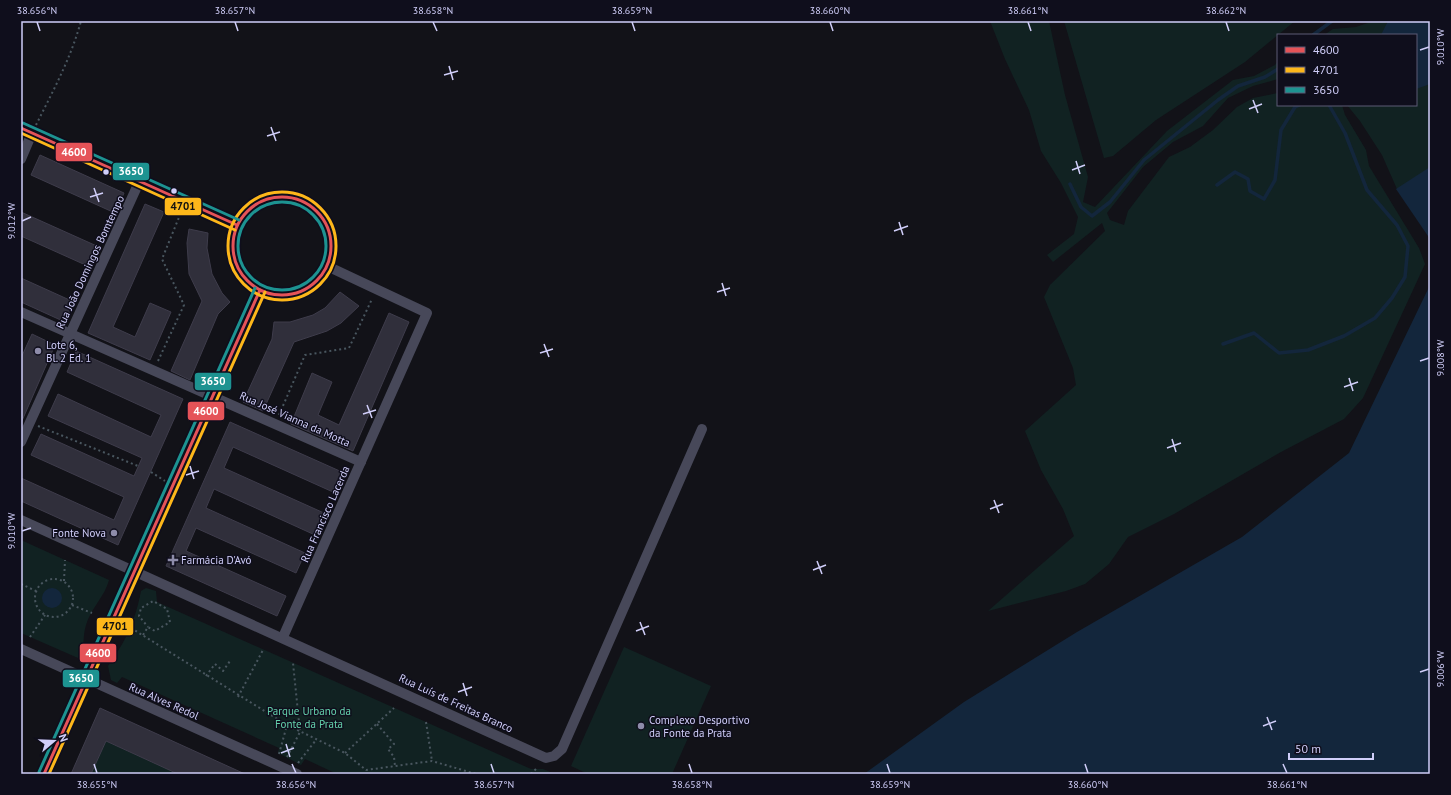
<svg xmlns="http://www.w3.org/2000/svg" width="1451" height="795" font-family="'PT Sans',sans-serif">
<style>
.green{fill:#122}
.water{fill:#13263c}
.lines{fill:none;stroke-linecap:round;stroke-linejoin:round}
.stream{stroke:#13263c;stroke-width:3.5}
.building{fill:#302f3b;stroke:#3e3c4b}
.path{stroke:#49565f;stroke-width:2;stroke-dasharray:2 3;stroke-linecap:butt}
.street{stroke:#474859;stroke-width:10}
.bus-1-casing{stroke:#0f0e1c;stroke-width:6}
.bus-2-casing{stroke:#0f0e1c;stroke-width:6}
.bus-3-casing{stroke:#0f0e1c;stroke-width:6}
.bus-1{stroke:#e55358;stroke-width:3}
.bus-2{stroke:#fdb71a;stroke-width:3}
.bus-3{stroke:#1d9391;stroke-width:3}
.ticks{fill:none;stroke:#d0cef9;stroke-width:1.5}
.bus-dot{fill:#d0cef9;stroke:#0f0e1c;stroke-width:1.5}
.poi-dot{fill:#8e8caa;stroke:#0f0e1c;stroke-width:1.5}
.labels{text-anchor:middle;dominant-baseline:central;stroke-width:3;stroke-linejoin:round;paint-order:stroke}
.street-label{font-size:11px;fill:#d0cef9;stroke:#0f0e1c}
.poi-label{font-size:11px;fill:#d0cef9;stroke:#0f0e1c;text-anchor:start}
.park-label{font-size:11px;fill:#64d0ac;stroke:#0f0e1c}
.line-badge{stroke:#0f0e1c;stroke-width:1.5}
.badge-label{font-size:11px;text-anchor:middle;font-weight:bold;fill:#fff}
.pale-badge-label{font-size:11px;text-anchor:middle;font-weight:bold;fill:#111}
.neatline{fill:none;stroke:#d0cef9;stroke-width:1.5}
.ticks-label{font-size:10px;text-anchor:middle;fill:#d0cef9}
</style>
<rect width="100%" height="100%" fill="#121218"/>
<g class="green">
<polygon points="990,21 1049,21 1065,95 1088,177 1083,202 1095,207 1167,131 1233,80 1254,76 1275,65 1278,61 1278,79 1253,86 1228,98 1203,126 1173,142 1143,167 1107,213 1110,220 1124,225 1128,211 1169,157 1190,147 1213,130 1237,107 1253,98 1278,93 1278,105 1342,105 1345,115 1366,150 1369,166 1419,248 1425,264 1363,398 1344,419 1281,452 1174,514 1128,537 1109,564 1085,584 1066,591 988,611 1074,536 1063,509 1041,470 1025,431 1076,385 1073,368 1044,297 1050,285 1105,231 1102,223 1053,262 1047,255 1074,234 1078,217 1061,183 1041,151 1029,110 1005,59"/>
<polygon points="1064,21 1295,21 1245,62 1156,120 1113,156 1104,158"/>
<polygon points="1374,21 1385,21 1387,24 1430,21 1430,237 1397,189 1382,155 1360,121 1347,105 1416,105 1416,35 1324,35 1333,29 1356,27"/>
<path d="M21 540 109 580C105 596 91 608 86 625 82 639 86 644 78 658L21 633Z"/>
<path d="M146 588 156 591 157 602 531 769H543L555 774H337L305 759 301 765 278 753 279 748 122 677 117 683 111 680 108 666C126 641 135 622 141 591Z"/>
<polygon points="624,647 711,686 672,774 588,774 571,766"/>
<polygon points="106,741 178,774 91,774"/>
</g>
<g class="water">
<polygon points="1388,21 1430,21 1430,84 1416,89 1416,35 1381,35"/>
<polygon points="1430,167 1430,239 1396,189"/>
<polygon points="1430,285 1430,774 864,774 964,702 1077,632 1242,537 1349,453"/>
<circle cx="52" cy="598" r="10"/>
</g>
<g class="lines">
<g class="stream">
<polyline points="1313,35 1332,21"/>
<polyline points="1070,184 1081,207 1092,216 1110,202 1144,160 1218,100 1238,86 1265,77 1278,69"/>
<polyline points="1217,185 1235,172 1248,179 1250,191 1264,199 1275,180 1281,130 1295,107 1300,105"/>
<polyline points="1223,344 1254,333 1279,353 1308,350 1344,336 1375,318 1392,298 1405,277 1408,246 1397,225 1367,190 1345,133 1329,105"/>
</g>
</g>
<g class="building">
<polygon points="40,155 124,193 115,213 31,175"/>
<polygon points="145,204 164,212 113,327 135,337 150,303 171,312 150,360 88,333"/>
<polygon points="21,212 99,247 90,267 21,236"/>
<polygon points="189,229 208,233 207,248 212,274 222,293 230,302 218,314 190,380 171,371 202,301 189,274 187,243"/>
<polygon points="21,278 74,302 65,322 21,302"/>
<polygon points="340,292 359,306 341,323 327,331 294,342 263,411 243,402 272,339 274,322 290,322 313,315 325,308"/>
<polygon points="389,313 409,322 353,451 291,424 312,373 332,382 318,415 339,425"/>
<polygon points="32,334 55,345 21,423 21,358"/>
<polygon points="76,351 183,399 118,545 21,501 21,478 114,520 124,497 31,455 41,434 134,476 142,458 48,416 58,394 151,437 161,415 67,372"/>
<polygon points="230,422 342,472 333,492 233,447 224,468 324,513 315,535 214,489 206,508 305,553 296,573 196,528 186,551 286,596 277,616 166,566"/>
<polygon points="100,708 245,774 178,774 106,741 91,774 71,774"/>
</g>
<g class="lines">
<g class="path">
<path d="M36 125C53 91 71 58 81 21"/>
<polyline points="158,361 184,305 162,259 182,210"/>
<polyline points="279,415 305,355 349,348 372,299"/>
<polyline points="38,426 138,466"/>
<polyline points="151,472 165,481"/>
<circle cx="54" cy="598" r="19"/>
<polyline points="64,581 65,560"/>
<polyline points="21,584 36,591"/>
<polyline points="72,605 92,613"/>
<polyline points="131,628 287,725 345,753 366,770 432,761 476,774"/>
<polyline points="143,635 148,627 155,631 170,622 167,609 153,601 141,608 139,616 148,627"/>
<polyline points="30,637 45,615"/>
<polyline points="206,676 215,664 223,671 230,661"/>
<polyline points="238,697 263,650"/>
<polyline points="426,722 432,761"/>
<polyline points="377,724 394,744 388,749 394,757 395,766"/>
<polyline points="345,753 394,708"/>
<polyline points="279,754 287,725"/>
<polyline points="287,757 300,732 293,663"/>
<polyline points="298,763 316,740"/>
<polyline points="531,774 536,769"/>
</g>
<g class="street">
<polyline points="21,128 237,225"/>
<polyline points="21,159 32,133"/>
<circle cx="282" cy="246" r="49"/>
<polyline points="21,312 361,462"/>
<polyline points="21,442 140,180"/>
<polyline points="21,520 546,758 554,756 562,749 702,429"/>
<polyline points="283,637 427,313 327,266"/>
<polyline points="21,649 297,774"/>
<polyline points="44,774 260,290"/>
</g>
<defs>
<g id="bus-1">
<polyline points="21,128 237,225"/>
<circle cx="282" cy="246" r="49"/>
<polyline points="44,774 260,290"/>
</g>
<g id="bus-2">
<polyline points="21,133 235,230"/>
<circle cx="282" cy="246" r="54"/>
<polyline points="49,774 265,292"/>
</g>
<g id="bus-3">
<polyline points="23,123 239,220"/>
<circle cx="282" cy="246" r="44"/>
<polyline points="39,772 255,288"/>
</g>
</defs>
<use href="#bus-1" class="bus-1-casing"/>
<use href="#bus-2" class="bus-2-casing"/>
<use href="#bus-3" class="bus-3-casing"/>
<use href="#bus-1" class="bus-1"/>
<use href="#bus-2" class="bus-2"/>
<use href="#bus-3" class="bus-3"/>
</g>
<path class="ticks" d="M37 22 40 31M235 22 238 31M433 22 437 31M632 22 635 31M830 22 833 31M1028 22 1031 31M1226 22 1229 31M1420 50 1429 47M449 66 453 80M444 75 458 71M1253 100 1258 113M1249 109 1262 104M271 127 276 141M267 136 280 132M1076 161 1080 174M1072 170 1085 165M94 188 99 202M90 197 103 193M22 221 31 217M899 222 903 235M894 231 908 226M722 283 726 296M717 292 730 288M544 344 549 357M540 353 553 349M1420 361 1429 358M1349 378 1353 391M1344 387 1358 382M367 405 372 418M363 414 376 410M1172 439 1176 452M1167 448 1181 443M190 466 194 479M186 475 199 471M994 500 999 513M990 509 1003 504M22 531 31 528M817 561 822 574M813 570 826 565M640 622 645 635M636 631 649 626M1420 672 1429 669M463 683 467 696M458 692 472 687M1267 717 1272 730M1263 726 1276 721M286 744 290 757M281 753 294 748M94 764 97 773M292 764 296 773M491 764 494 773M689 764 692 773M887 764 890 773M1085 764 1088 773M1283 764 1287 773"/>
<g class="bus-dot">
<circle cx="106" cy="172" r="3.5"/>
<circle cx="174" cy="191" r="3.5"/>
</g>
<g class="poi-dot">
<circle cx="38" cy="351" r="4"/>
<circle cx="114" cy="533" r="4"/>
<path d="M171 554h4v4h4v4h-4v4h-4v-4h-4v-4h4z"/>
<circle cx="641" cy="726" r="4"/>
</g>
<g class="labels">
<g class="street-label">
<text transform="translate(90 262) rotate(-65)">Rua João Domingos Bomtempo</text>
<text transform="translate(295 419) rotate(24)">Rua José Vianna da Motta</text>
<text transform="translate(325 514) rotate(-66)">Rua Francisco Lacerda</text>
<text transform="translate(164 701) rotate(24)">Rua Alves Redol</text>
<text transform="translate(456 703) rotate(25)">Rua Luís de Freitas Branco</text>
</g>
<g class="poi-label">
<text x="46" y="345">Lote 6,<tspan x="46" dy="13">Bl. 2 Ed. 1</tspan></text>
<text x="106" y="533" text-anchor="end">Fonte Nova</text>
<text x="181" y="560">Farmácia D'Avó</text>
<text x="649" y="720">Complexo Desportivo<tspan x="649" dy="13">da Fonte da Prata</tspan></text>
</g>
<g class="park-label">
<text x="309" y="711">Parque Urbano da<tspan x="309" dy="13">Fonte da Prata</tspan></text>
</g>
</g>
<g class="line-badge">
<rect x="55" y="142" width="38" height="20" rx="4" fill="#e55358"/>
<rect x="112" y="162" width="38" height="19" rx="4" fill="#1d9391"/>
<rect x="164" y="197" width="38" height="19" rx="4" fill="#fdb71a"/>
<rect x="194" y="372" width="38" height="19" rx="4" fill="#1d9391"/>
<rect x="187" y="401" width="38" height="20" rx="4" fill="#e55358"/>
<rect x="96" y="617" width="38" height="19" rx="4" fill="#fdb71a"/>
<rect x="79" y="643" width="38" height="20" rx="4" fill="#e55358"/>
<rect x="62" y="669" width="38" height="19" rx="4" fill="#1d9391"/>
</g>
<g class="badge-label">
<text x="74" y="156">4600</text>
<text x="131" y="175">3650</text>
<text x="213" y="385">3650</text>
<text x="206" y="415">4600</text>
<text x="98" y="657">4600</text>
<text x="81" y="682">3650</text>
</g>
<g class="pale-badge-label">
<text x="183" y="210">4701</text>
<text x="115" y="630">4701</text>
</g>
<rect width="1451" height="795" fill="none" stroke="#0f0e1c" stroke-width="44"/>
<rect x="1277" y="34" width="140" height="72" fill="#0f0e1c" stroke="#5c5b74"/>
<rect x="1285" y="47" width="20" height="6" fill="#e55358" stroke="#5c5b74"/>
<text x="1313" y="54" font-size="12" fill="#d0cef9">4600</text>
<rect x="1285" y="67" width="20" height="6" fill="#fdb71a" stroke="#5c5b74"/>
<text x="1313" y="74" font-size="12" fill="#d0cef9">4701</text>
<rect x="1285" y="87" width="20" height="6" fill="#1d9391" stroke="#5c5b74"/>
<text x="1313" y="94" font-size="12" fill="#d0cef9">3650</text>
<g transform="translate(54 741) rotate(71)" stroke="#0f0e1c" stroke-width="3" paint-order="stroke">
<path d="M0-3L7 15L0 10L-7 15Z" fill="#d0cef9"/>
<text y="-6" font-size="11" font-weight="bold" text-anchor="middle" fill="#d0cef9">N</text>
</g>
<path d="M1289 753v6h84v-6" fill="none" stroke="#d0cef9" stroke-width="2"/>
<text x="1295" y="753" font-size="12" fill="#d0cef9" stroke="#0f0e1c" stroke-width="3" paint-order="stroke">50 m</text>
<rect x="22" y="22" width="1407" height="751" class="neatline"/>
<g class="ticks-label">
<text x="37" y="14">38.656°N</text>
<text x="235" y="14">38.657°N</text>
<text x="433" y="14">38.658°N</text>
<text x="632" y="14">38.659°N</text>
<text x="830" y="14">38.660°N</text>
<text x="1028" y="14">38.661°N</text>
<text x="1226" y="14">38.662°N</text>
<text transform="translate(1440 47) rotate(-90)" y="4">9.010°W</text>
<text transform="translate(11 221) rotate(-90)" y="4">9.012°W</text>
<text transform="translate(1440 358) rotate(-90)" y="4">9.008°W</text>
<text transform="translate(11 531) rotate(-90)" y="4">9.010°W</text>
<text transform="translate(1440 669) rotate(-90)" y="4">9.006°W</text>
<text x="97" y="788">38.655°N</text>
<text x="296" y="788">38.656°N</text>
<text x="494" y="788">38.657°N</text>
<text x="692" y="788">38.658°N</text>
<text x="890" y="788">38.659°N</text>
<text x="1088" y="788">38.660°N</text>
<text x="1287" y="788">38.661°N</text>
</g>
</svg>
